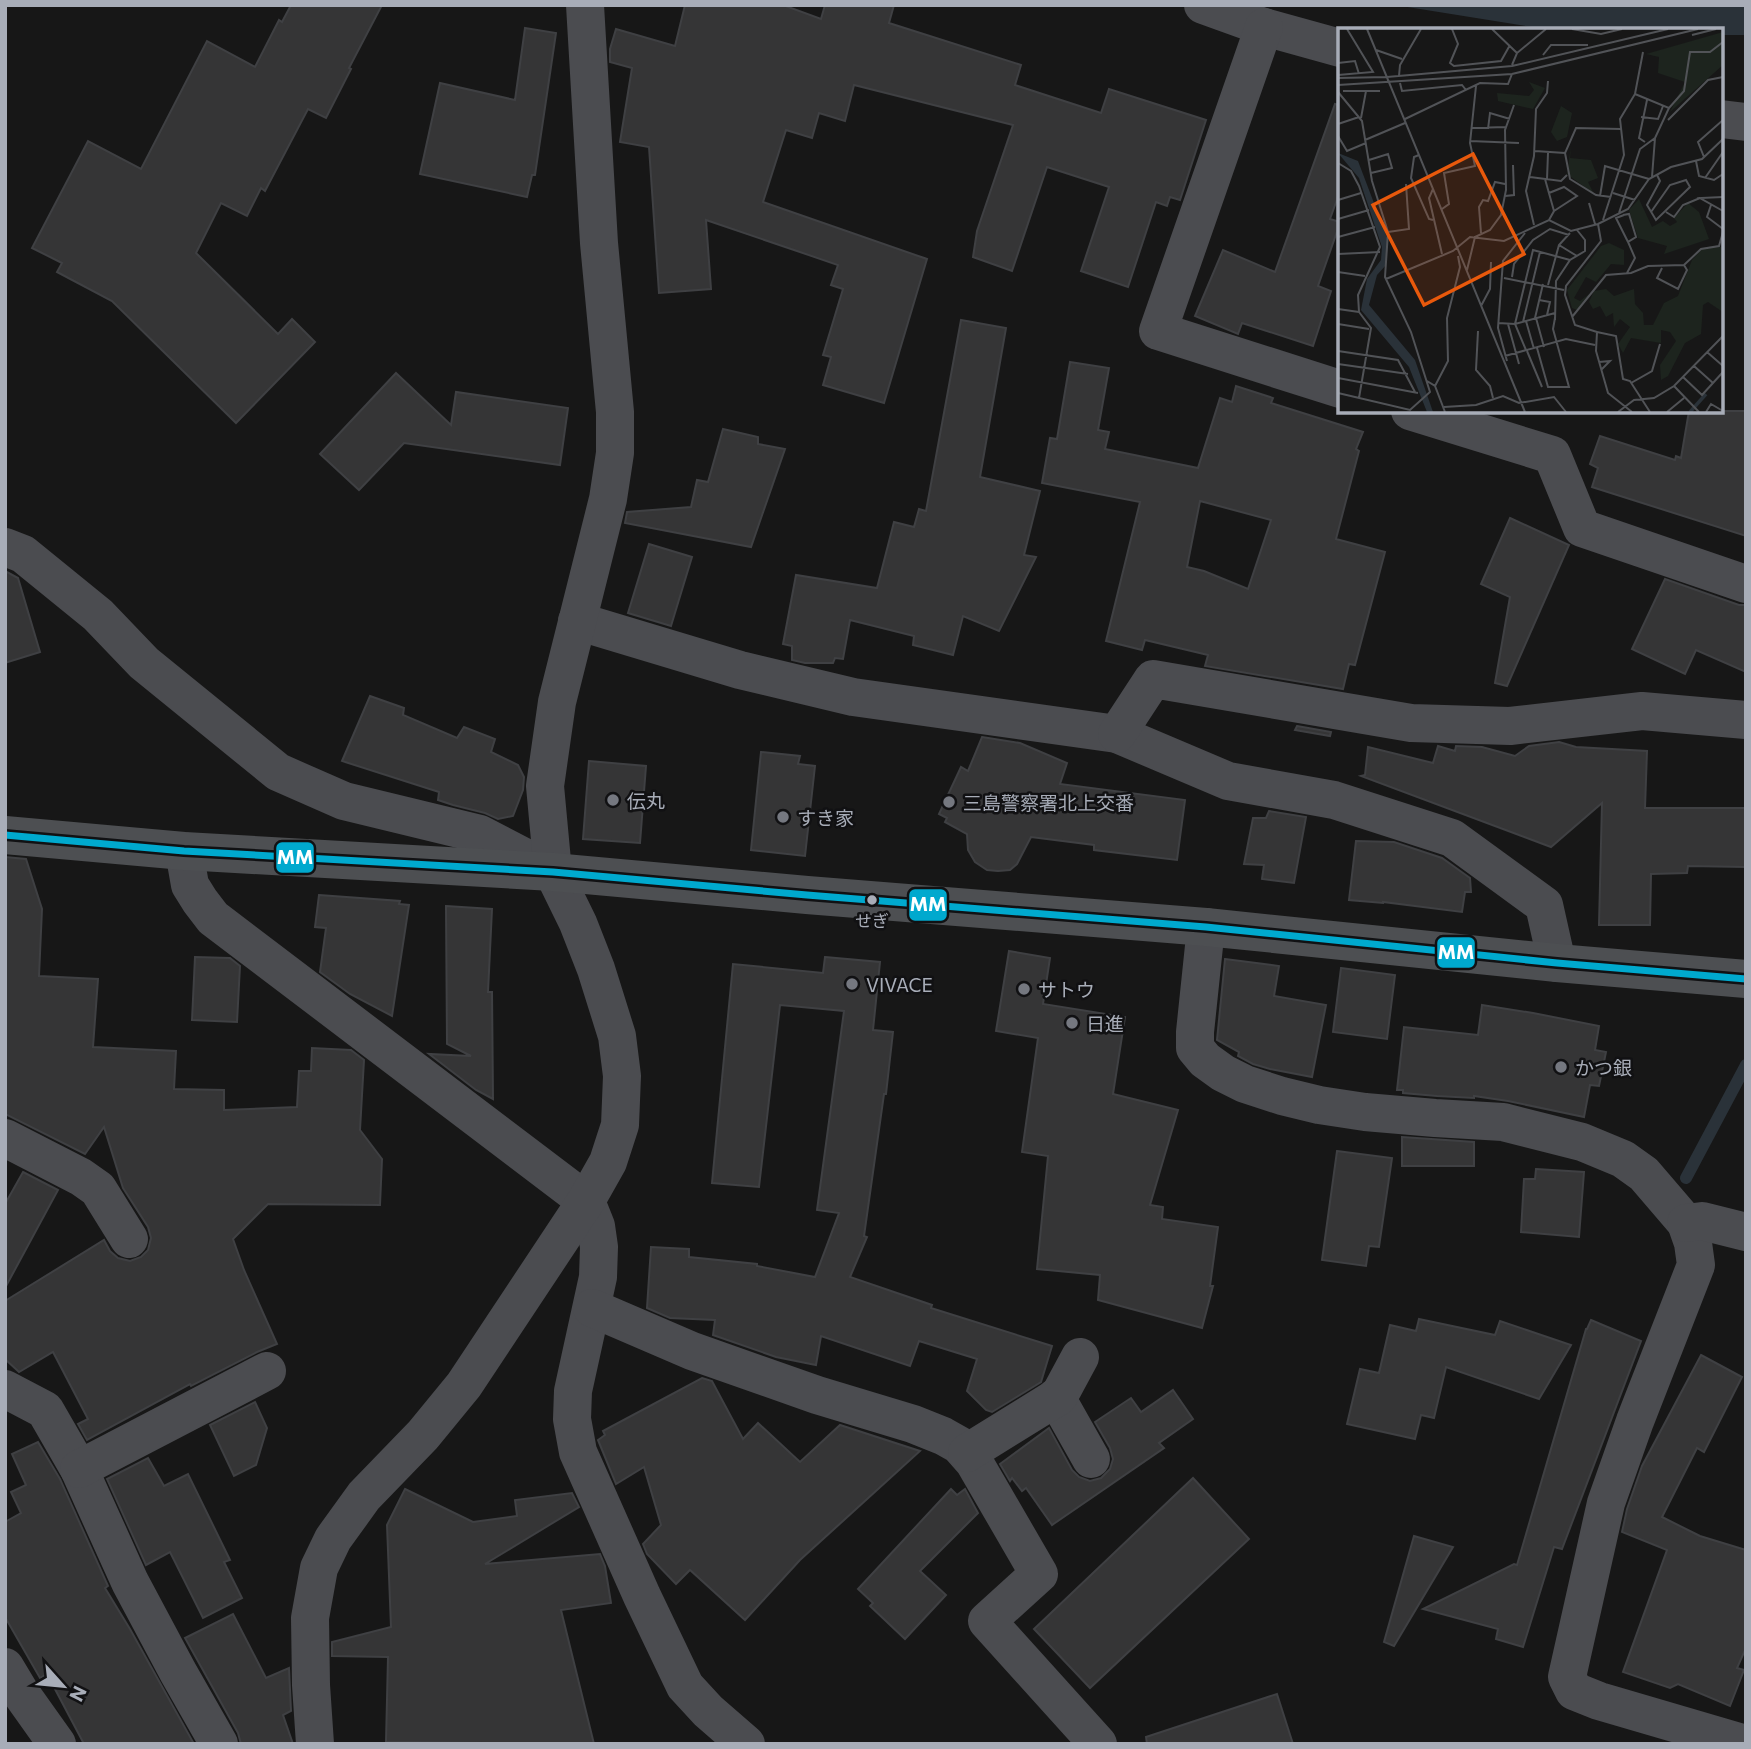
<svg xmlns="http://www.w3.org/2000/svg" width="1751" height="1749" font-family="Commissioner,'Noto Sans JP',sans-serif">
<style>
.water{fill:#2a3239}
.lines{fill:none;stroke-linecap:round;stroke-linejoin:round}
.stream{stroke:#2a3239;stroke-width:12}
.building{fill:#353536;stroke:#3f4043;stroke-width:2;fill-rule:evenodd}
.minor{stroke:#4b4c50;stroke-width:38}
.primary{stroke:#4d4f52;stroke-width:38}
.bus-1-casing{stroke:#111113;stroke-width:12}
.bus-1{stroke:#00a9ce;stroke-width:7}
.poi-dot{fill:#757880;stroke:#111113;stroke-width:2.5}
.bus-dot{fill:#a8adb8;stroke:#111113;stroke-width:2.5}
.labels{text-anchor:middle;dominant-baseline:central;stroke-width:5;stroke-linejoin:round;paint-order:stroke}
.bus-label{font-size:17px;fill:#a8adb8;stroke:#111113}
.poi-label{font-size:19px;fill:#a8adb8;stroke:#111113;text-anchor:start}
.inset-river{fill:none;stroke:#2a3239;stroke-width:3.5}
.inset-road{fill:none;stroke:#515357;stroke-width:2}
.view{fill:#e8590c;fill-opacity:0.15;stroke:#e8590c;stroke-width:3.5}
.inset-edge{fill:none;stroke:#a8adb8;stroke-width:3.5}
.line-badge{stroke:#111113;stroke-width:2.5}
.badge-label{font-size:19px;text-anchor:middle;font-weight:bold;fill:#fff}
</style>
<rect width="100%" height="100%" fill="#171717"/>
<polygon class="water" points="1395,5 1746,5 1746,35 1721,35 1721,30 1545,29"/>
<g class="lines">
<polyline class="stream" points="1686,1178 1746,1065"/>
</g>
<g class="building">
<polygon points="291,5 382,5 349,68 351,69 326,118 308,109 265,191 261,188 247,216 221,203 196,253 278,334 292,319 315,342 236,423 112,301 57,272 62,263 32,248 88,141 141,169 207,41 255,67 279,20 282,22"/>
<polygon points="685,5 783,5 821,19 825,5 894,5 889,23 1021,65 1015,85 1101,113 1109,89 1206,120 1180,200 1170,197 1167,206 1156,202 1128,287 1081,271 1109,187 1047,167 1012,271 973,257 977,231 1013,125 854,85 845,121 819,113 812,138 786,130 763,202 927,259 884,403 823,385 831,357 823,355 843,289 831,285 838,265 706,220 711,289 659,293 649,147 620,142 632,68 610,62 610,49 616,29 675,46"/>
<polygon points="525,28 556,33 535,175 532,175 527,197 420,174 440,83 515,100"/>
<polygon points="1335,104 1340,105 1340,191 1330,219 1340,222 1340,223 1318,286 1331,291 1313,346 1242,323 1238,334 1195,316 1223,250 1275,272"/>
<polygon points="961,320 1006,328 980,477 1040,491 1024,555 1036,557 999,631 963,616 953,655 913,645 914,636 850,620 843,659 835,658 833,663 805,663 792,660 792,646 783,644 796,575 877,588 894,522 914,527 919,509 926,511"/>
<path d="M1070 362 1109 368 1098 430 1109 432 1105 449 1198 468 1220 398 1232 402 1236 386 1273 398 1271 403 1363 432 1356 449 1359 451 1336 539 1385 552 1355 665 1349 664 1343 689 1205 666 1208 655 1145 640 1142 650 1106 641 1140 502 1042 483 1050 438 1057 439ZM1200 501 1271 520 1248 589 1204 571 1187 567Z"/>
<polygon points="396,373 451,425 456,392 568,408 560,465 404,443 359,490 320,454"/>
<polygon points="1689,411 1746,411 1746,536 1592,487 1598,468 1590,464 1600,436 1675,460 1676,456 1681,458"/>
<polygon points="723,429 758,437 758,444 785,449 751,547 625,523 627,512 691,507 697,480 708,482"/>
<polygon points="1510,518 1569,545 1507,686 1495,683 1510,597 1481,584"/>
<polygon points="649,544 692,557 671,626 628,613"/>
<polygon points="5,571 18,578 40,652 5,663"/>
<polygon points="1665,579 1739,605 1746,605 1746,672 1696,650 1685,674 1632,649"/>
<polygon points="370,696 404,708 403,715 457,738 464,727 495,739 491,752 518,765 524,777 523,790 513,816 498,819 485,813 453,805 438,800 439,792 342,761"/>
<polygon points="1297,726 1331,732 1330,736 1295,730"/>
<polygon points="982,737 1020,743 1067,763 1060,784 1185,800 1177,860 1094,850 1094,845 1031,837 1017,864 1010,870 998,871 987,870 975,862 968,850 967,834 945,822 947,818 939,814 961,767 968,771"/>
<polygon points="1559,742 1576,747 1647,751 1645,808 1746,808 1746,867 1688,866 1687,873 1651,874 1650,925 1599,925 1602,803 1551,847 1361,776 1365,775 1368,747 1433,763 1438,746 1455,751 1456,746 1482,747 1515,756 1529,746"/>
<polygon points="761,752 800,756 798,764 815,766 805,856 751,850"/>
<polygon points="589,761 646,766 640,843 583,839"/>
<polygon points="1269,811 1306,817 1294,883 1262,879 1264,865 1244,864 1253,818 1266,818"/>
<polygon points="1356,841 1394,842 1442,858 1470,878 1471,892 1465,892 1462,912 1383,902 1383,903 1349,900"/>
<polygon points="5,857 26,859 42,909 39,976 98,979 93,1047 176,1051 174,1089 224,1090 224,1110 297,1107 299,1071 311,1071 312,1048 351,1050 364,1060 360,1130 382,1159 380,1205 268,1204 233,1239 244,1270 277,1344 257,1352 191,1386 190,1384 87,1440 78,1424 88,1419 53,1352 19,1372 5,1359 5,1301 104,1240 110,1251 118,1258 130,1261 141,1257 148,1250 151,1238 148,1227 123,1188 104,1127 85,1154 5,1114"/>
<polygon points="319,895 400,901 399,904 409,905 392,1016 350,994 320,972 326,928 315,927"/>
<polygon points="446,906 492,909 488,992 492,992 493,1099 476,1090 429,1054 471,1056 447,1044"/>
<polygon points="1009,951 1050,958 1043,1004 1125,1017 1113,1094 1178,1110 1150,1205 1163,1207 1162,1219 1218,1227 1210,1286 1213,1286 1202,1328 1098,1300 1100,1275 1037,1269 1048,1156 1022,1152 1038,1038 996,1031"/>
<polygon points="195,957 230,958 240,966 237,1022 192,1020"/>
<polygon points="825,957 880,962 873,1030 893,1032 886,1094 884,1094 864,1236 867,1237 850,1277 932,1305 931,1308 1052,1346 1041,1382 992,1412 986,1410 967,1391 977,1359 919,1341 910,1366 821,1336 816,1365 776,1357 713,1335 715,1320 670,1318 647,1308 651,1247 689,1249 689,1257 757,1264 757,1266 815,1277 839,1213 817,1210 844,1011 780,1005 759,1187 712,1183 733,964 823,973"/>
<polygon points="1225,959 1279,966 1274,996 1326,1005 1312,1077 1270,1069 1253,1064 1238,1056 1239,1052 1217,1040"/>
<polygon points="1341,968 1395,975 1387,1039 1333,1032"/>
<polygon points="1482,1005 1533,1013 1599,1026 1595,1050 1606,1052 1599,1086 1590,1085 1584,1117 1508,1101 1474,1096 1474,1098 1437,1096 1403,1093 1403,1090 1397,1090 1404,1027 1478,1035"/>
<polygon points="1402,1137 1474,1142 1474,1166 1402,1166"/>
<polygon points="1337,1151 1392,1158 1379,1247 1369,1246 1366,1266 1322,1260"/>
<polygon points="1536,1169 1584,1172 1579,1237 1521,1232 1524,1179 1535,1179"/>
<polygon points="23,1172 58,1190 5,1288 5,1204"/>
<polygon points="1419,1319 1495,1335 1500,1321 1571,1345 1539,1399 1446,1367 1434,1418 1421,1415 1415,1439 1347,1424 1360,1369 1379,1373 1390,1325 1416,1331"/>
<polygon points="1591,1320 1641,1341 1562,1549 1554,1547 1523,1647 1496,1639 1498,1629 1423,1609 1514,1564 1517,1565 1586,1329 1587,1329"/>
<polygon points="1701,1355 1742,1377 1704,1452 1697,1448 1662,1517 1700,1536 1746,1550 1746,1648 1737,1668 1744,1670 1730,1706 1678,1684 1670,1688 1623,1672 1667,1550 1622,1532 1627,1509 1642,1466"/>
<polygon points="702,1378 712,1381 743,1439 758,1423 800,1462 840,1425 920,1451 800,1560 745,1620 690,1570 676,1584 647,1554 643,1544 661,1525 644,1467 616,1484 598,1440 605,1435 603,1431"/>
<polygon points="1173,1390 1193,1419 1159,1443 1164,1448 1052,1525 1026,1488 1022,1491 1012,1478 1010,1481 1000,1464 1049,1428 1072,1470 1079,1477 1090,1481 1101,1478 1110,1469 1113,1459 1110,1448 1095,1422 1131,1398 1141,1412"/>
<polygon points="255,1402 267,1428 256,1465 234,1476 210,1425"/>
<polygon points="38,1442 60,1479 108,1586 105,1588 130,1629 194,1744 84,1744 47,1674 40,1678 5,1617 5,1522 21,1513 11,1492 26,1485 12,1454"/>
<polygon points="148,1458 164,1486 188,1474 230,1560 224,1562 242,1598 203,1618 170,1552 146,1565 107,1479"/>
<polygon points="1193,1478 1249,1539 1090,1688 1034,1629"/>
<polygon points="405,1489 473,1522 517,1516 515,1500 572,1493 579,1507 485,1564 600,1554 605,1566 611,1603 561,1610 594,1744 386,1742 388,1657 332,1656 332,1642 391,1627 387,1525"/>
<polygon points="951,1489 957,1495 965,1489 978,1513 920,1571 946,1595 905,1639 870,1606 873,1603 858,1589"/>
<polygon points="1414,1536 1453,1547 1394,1646 1384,1642"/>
<polygon points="233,1614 266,1678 289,1668 291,1711 283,1715 293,1744 241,1744 238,1733 185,1638"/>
<polygon points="1277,1694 1293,1744 1147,1744 1146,1737"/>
</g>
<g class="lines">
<g class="minor">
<polyline points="1203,5 1264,27 1340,48"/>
<polyline points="1264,27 1158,331 1340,389"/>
<polyline points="1721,119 1746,122"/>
<polyline points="1410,411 1552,455 1582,528 1746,584"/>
<polyline points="5,547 23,554 98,615 144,663 278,772 344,801 480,834 553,872"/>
<polyline points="577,621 740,670 853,697 1117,734 1228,781 1334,800 1452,838 1544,905 1557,963"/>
<polyline points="1117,734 1153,679 1411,723 1510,726 1642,711 1746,720"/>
<polyline points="184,851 190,885 200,901 213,918 586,1201 596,1226 599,1247 598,1277 573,1391 572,1419 578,1452 642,1596 685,1686 708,1711 746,1744"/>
<polyline points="1206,927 1195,1032 1195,1048 1205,1060 1223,1073 1245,1084 1282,1096 1319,1105 1365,1112 1435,1118 1503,1122 1582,1142 1623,1159 1644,1174 1686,1223 1693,1243 1696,1265 1635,1421 1606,1503 1567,1677 1574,1691 1599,1701 1746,1744"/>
<polyline points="5,1138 81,1177 98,1189 129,1239"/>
<polyline points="1686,1223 1702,1221 1746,1232"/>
<polyline points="592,1308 692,1351 817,1395 913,1424 943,1436 959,1445 974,1462 1039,1574 987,1621 1098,1744"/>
<polyline points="5,1389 45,1410 79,1469 130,1582 178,1672 219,1744"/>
<polyline points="1056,1397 1091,1459"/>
<polyline points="967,1453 1059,1396 1080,1357"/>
<polyline points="79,1469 267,1371"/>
<polyline points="5,1667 20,1692 57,1744"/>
<polyline points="315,1744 311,1685 310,1618 319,1568 333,1539 364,1496 423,1435 464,1385 586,1201 608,1162 620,1125 622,1076 617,1036 596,969 578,923 553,872 545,786 557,702 608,499 615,453 615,412 599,243 585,5"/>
</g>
<polyline class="primary" points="5,835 184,851 553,872 807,895 1206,927 1557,963 1746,979"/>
<defs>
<polyline id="bus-1" points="5,835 184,851 553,872 807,895 1206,927 1557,963 1746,979"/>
</defs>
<use href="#bus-1" class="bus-1-casing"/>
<use href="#bus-1" class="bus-1"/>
</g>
<g class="poi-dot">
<circle cx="613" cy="800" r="7"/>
<circle cx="949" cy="802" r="7"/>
<circle cx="783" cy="817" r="7"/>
<circle cx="852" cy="984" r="7"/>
<circle cx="1024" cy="989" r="7"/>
<circle cx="1072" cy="1023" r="7"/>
<circle cx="1561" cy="1067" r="7"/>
</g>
<circle class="bus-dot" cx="872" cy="900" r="6"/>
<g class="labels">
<g class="bus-label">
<text x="872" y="920">せぎ</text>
</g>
<g class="poi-label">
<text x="627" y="800">伝丸</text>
<text x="963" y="802">三島警察署北上交番</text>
<text x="797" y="817">すき家</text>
<text x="866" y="984">VIVACE</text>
<text x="1038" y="989">サトウ</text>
<text x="1086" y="1023">日進</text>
<text x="1575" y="1067">かつ銀</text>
</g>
</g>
<g transform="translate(1338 28)">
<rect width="385" height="385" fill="#171717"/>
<path d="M385 4V37L332 84 347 54 320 45 321 29 308 26ZM191 54 207 60 195 81 160 73 159 65 191 68 196 62ZM223 78 234 85 229 109 219 113 213 104ZM233 118 232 130 253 132 260 150 250 154 256 166 229 146ZM301 171 314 199 325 193 332 198 339 194 336 190 350 175 361 184 371 211 326 226 329 218 300 210 291 182ZM271 215 286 222V237L273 236 258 254 248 249 236 270 242 273 251 266 239 282 234 280 229 262 263 218ZM383 219 385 284 370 274 365 277 363 306 347 315 330 348 323 352 322 337 338 313 332 304 323 302V315L293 310 285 325 280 316 292 299 282 291 276 299 275 285 268 289 262 278 255 281 251 274 256 263 268 261 276 268 296 261 297 276 305 285 306 297H315L326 275 340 268 354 232 364 221Z" fill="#1d241e"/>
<path d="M0 125 20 133 50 212 48 237 39 247 31 277 77 332 95 384H89L71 339 23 282 29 251 43 232 44 219 21 150Z" fill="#2a3239"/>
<path class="inset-river" d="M352 384 368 366"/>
<path class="inset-road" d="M29 1 187 384M114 1 120 16 112 35 116 38 163 33 172 17M154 1 179 25M234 1 263 6 284 1M354 7 378 1M38 22 64 31M205 27 213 17H250M0 35 17 33 21 46M174 37 179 25 208 1M174 38 330 1M0 47 35 44 9 1M61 48 62 37 83 1M49 49 174 38M0 50 49 49M62 55 64 63 124 57 128 62M0 57 174 46 360 1M5 63H42M0 64 24 93 34 153 50 204 47 249 73 304 92 364 72 382 0 365M297 66 331 80 317 110 314 149M331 80 346 63 352 24H372L385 14M303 89 320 91 325 78M23 90 28 63M67 91 142 55 170 56 174 46M330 92 370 52 385 49M0 96 21 89M134 100 168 99M150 101 152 85 172 91M0 108 9 123 28 115M27 112 67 95M132 113 181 115M307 114 301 110 309 72M197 123 227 125M81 127 76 129 73 150 91 191 95 192M366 129 360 114 385 92M31 132 50 126 54 140 33 145M358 133 361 148 376 152 385 146M0 135 13 143 21 158 42 219 20 267 21 284 33 300 21 370M192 149 223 153 229 147M367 150 385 124M207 151 216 183 211 192M209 151 210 125M95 161 91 170 104 226M211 165 226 159 239 168 216 183M275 165 297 172M167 168 176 167 175 137M262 168 267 138 311 151M273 169 258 167 232 151 227 125 238 100 283 101M385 169 362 170 385 183M0 172 23 165M251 175 257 196M373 177 369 189 385 201M104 181 111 176 106 145 137 138 132 115 138 58M313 184 332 157 348 152 352 159 318 192 309 177 322 153 319 147M328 184 336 189 345 177 362 170M281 185 302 121 317 110M285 187 291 186 298 209 290 214 297 230 289 245M286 187 278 190 290 214M0 191 31 182M265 192 286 127 282 91 297 66 305 24M260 196 263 213 228 258 227 267 237 297 259 304 258 323 270 365 294 384M196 197 188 163 196 128 198 81 209 65 210 53M50 204 71 201 68 156M143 205 141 179 145 172 150 173 157 154 167 156M0 209 37 199M221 217 239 228M0 226 42 224M324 240 319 250 340 261 349 242 346 237M129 242 137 209 152 202 163 187 168 162 167 102 176 77M0 244 27 248M174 249 176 236 195 212 212 201 231 207M166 250 226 262M48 251 115 223 132 209 166 213 211 192 233 203 260 196 290 181 311 151 333 139 364 131 385 111M210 257 221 217 232 205M201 272 212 274 209 287M143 278 152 261 153 234M0 281 21 284M234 289 268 247 293 245 310 238 346 237 363 221 381 218 385 204M197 290 205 256M198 290 206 319M217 292 218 253 232 232 247 223V212L239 202M188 293 196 321M185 294 202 224M160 295 177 296 217 285M0 296 31 301M170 296 181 336M140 303 138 342 152 358 155 370M259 304 278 308 285 351 292 353 312 384M199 320 210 359H231L215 301 217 290M188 322 177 296 195 222 232 232M0 323 60 332 77 364M189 323 204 359M369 324 385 338M167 328 228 311 257 317M169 333 160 300 165 233 187 205M261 334 272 333 263 342M0 336 70 346M356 338 375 355M345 349 364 367 385 344M0 350 80 365M89 353 97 358 107 384M293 355 314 343 322 316M97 358 110 333 109 290 122 239 120 228M336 358 361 384M106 379 138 377 165 368 181 375 216 369 228 384M280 384 296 372 316 370 336 358 385 308M329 384 346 370M368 384 373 376 385 383"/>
<path class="view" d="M135 126 186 226 86 277 35 177Z"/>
<rect width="385" height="385" class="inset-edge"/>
</g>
<g class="line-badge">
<rect x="275" y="841" width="40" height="33" rx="7" fill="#00a9ce"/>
<rect x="908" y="888" width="40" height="34" rx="7" fill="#00a9ce"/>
<rect x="1436" y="936" width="40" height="33" rx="7" fill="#00a9ce"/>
</g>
<g class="badge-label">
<text x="295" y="864">MM</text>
<text x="928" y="911">MM</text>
<text x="1456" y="959">MM</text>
</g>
<rect width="1751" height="1749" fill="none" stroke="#a8adb8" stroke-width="14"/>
<g transform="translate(63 1686) rotate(117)" stroke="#111113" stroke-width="5" paint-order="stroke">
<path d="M0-5L12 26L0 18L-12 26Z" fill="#a8adb8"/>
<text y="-10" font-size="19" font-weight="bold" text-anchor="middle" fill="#a8adb8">N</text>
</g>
</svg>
